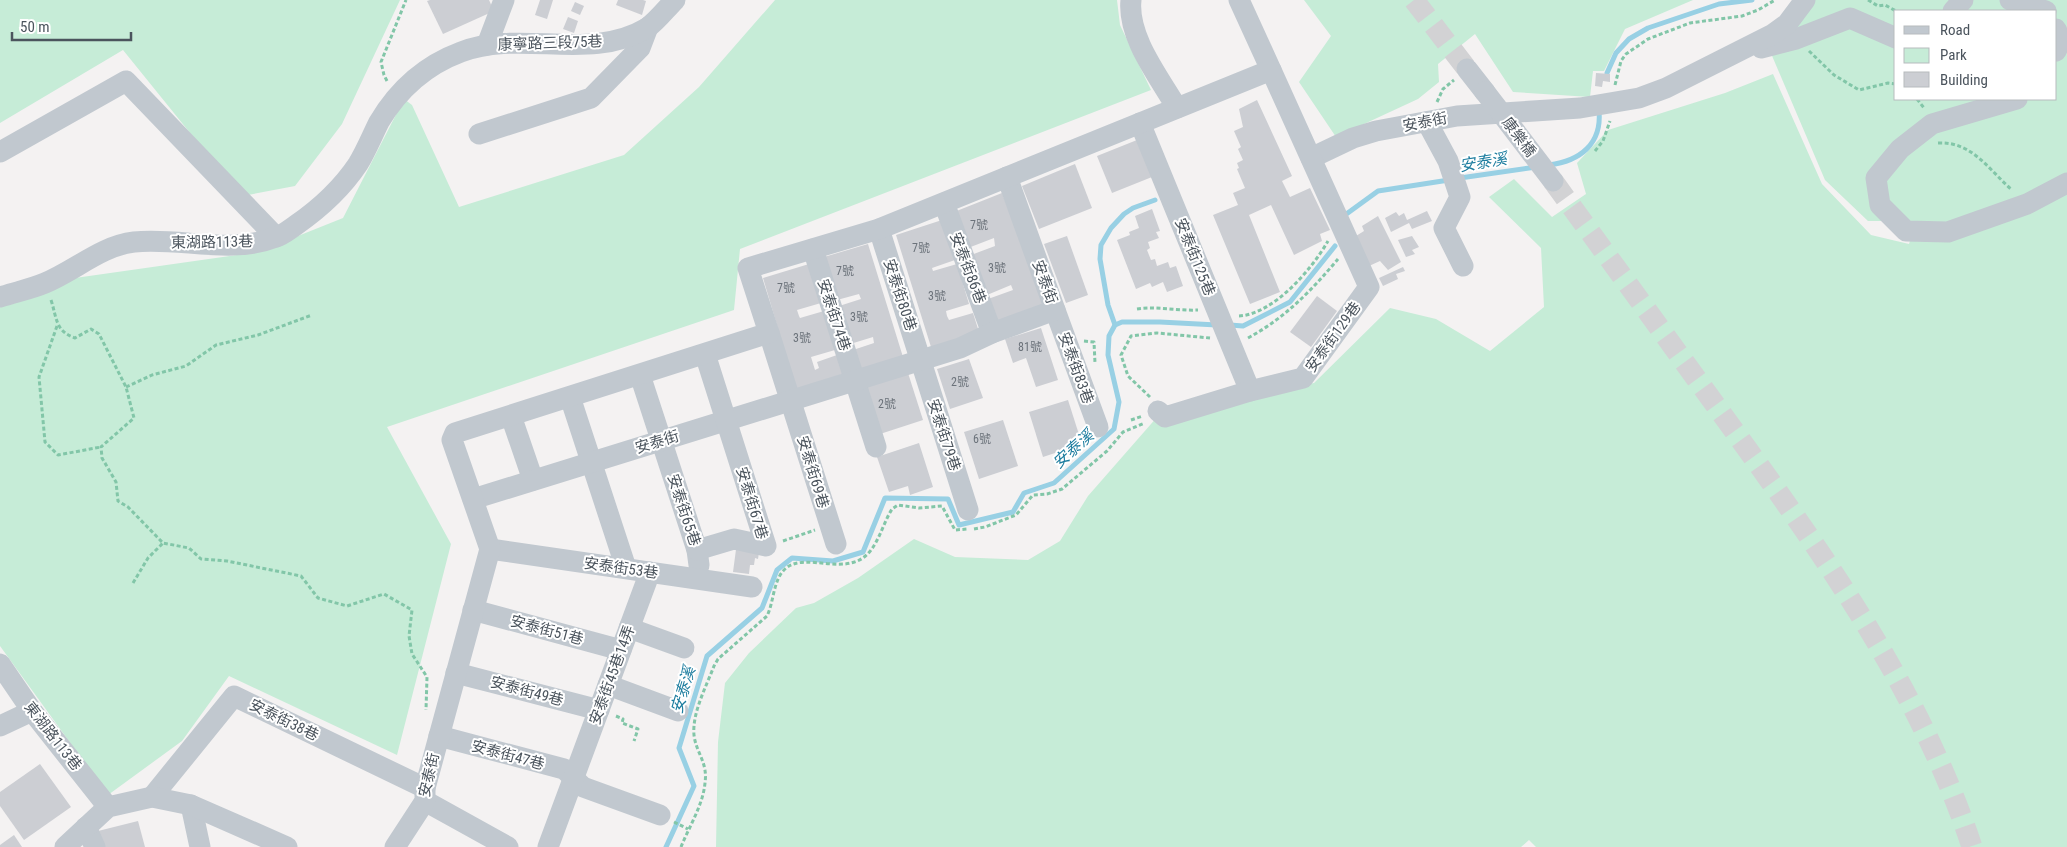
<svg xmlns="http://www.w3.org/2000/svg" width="2067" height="847" font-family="'Roboto Condensed','Noto Sans TC',sans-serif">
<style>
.green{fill:#c6ecd7;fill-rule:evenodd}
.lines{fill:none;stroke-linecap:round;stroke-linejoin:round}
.stream{stroke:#98d0e4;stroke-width:5}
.building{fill:#ccced3}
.minor-tunnel{stroke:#d2d2d4;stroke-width:21;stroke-dasharray:21 11;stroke-linecap:butt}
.path{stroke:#82c6a8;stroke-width:3;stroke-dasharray:4 2.5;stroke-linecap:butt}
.minor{stroke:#c1c8cf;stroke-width:21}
.minor-bridge{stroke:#c1c8cf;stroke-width:21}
.labels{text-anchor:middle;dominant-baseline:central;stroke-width:4;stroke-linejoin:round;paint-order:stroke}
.number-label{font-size:12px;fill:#6b727a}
.street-label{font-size:15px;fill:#4b545d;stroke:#fff}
.water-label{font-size:16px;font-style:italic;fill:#1d7d9f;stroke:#fff}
</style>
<rect width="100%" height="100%" fill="#f4f2f2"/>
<g class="green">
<polygon points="0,0 400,0 342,124 295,186 248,195 199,144 123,50 0,123"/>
<polygon points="775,0 1117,0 1120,25 1151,90 740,249 734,310 387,427 451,544 397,755 229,676 182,741 108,795 0,646 0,304 75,278 258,252 343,218 404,99 412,105 459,207 624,155 699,87"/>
<polygon points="1304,0 1693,0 1625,29 1604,71 1593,71 1590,97 1513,92 1475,34 1438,64 1439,82 1418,99 1336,137 1299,82 1331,36"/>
<path d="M1808 0H2067V847H1536L1529 840 1521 847H716L718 742 725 683 749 653 796 608 814 603 858 578 914 539 955 557 1028 560 1060 541 1088 496 1158 416 1275 390 1314 383 1390 308 1436 319 1490 351 1544 307 1541 248 1489 197 1514 179 1552 217 1586 194 1577 163 1608 130 1725 93 1773 74 1822 184 1871 235 1909 244 1916 221H1868L1825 180 1764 37ZM1896 11H2056V99H1896Z"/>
</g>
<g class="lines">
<g class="stream">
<polyline points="1607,73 1616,53 1629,39 1648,28 1719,4 1752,0"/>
<path d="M1549 165C1580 161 1602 144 1599 111"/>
<polyline points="1460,178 1536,167"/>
<polyline points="1345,215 1378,191 1449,180"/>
<polyline points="1115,325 1108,305 1100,259 1101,245 1111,228 1124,214 1133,208 1155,200"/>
<polyline points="1230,325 1243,326 1290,302 1335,246"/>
<polyline points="666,847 694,786 679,748 707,656 762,608 777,570 792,558 833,561 863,552 885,498 948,499 959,525 1013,512 1024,493 1054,483 1114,429 1119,402 1108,355 1109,336 1115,325 1122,322 1160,322 1217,325"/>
</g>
</g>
<g class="building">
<polygon points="430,0 489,0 494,11 443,34 427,1"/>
<polygon points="540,0 553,0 547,19 535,15"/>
<polygon points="618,0 643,0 646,1 642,15 616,5"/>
<polygon points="575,2 584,6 580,15 571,11"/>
<polygon points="568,17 578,21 574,33 563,29"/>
<polygon points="1596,73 1610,74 1610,82 1603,81 1602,87 1595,86"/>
<polygon points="1257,100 1292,176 1282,181 1290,197 1310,188 1330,230 1320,234 1322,241 1294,255 1271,205 1249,215 1280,292 1250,304 1213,215 1238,205 1233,193 1245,188 1237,169 1239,168 1237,163 1243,160 1238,149 1241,147 1234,131 1243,127 1239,109"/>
<polygon points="1137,140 1152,177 1112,193 1097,156"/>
<polygon points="1075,164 1092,208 1039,229 1022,186"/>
<polygon points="1002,193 1045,305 998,324 988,299 1013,290 1011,285 987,295 971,255 995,246 994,238 968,248 954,212"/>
<polygon points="1152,209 1160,231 1156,232 1159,238 1148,242 1150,248 1147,250 1151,260 1155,259 1157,266 1168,262 1170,268 1176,266 1183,286 1167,292 1163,282 1152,287 1150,283 1136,289 1117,240 1130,235 1129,232 1139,228 1135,216"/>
<polygon points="1427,211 1432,221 1412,229 1409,223 1391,232 1385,218 1396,212 1399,216 1404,213 1407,220"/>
<polygon points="1378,216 1401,262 1388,270 1380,261 1369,266 1356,236 1364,231 1362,226"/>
<polygon points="942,220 955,260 932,268 933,271 957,264 969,304 946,311 947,316 949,320 973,313 979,332 931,347 896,235"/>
<polygon points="1067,236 1088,295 1066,303 1044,244"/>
<polygon points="1412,236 1419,247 1412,250 1415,254 1406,257 1398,240"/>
<polygon points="868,244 903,357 859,370 853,350 874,343 873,337 847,345 836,307 861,299 859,294 837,300 824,257"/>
<polygon points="809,264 821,303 797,310 799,316 800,318 824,311 835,350 811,357 815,370 819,368 817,362 837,355 843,374 796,389 763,278"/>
<polygon points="1403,267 1405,271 1396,274 1398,279 1383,286 1379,278"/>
<polygon points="1317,296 1337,311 1311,347 1290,332"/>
<polygon points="1041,328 1058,380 1036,387 1026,358 1013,363 1005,339"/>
<polygon points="969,359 983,398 950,409 937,369"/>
<polygon points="908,373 923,420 877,435 862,388"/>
<polygon points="1068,400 1082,444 1043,457 1029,412"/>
<polygon points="1003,420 1018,466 979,479 964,432"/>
<polygon points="919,443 933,487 910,495 908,486 889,492 877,457"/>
<polygon points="737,542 760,546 758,559 755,558 754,565 750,565 749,574 733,572"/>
<polygon points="40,764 71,807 24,840 0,806 0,792"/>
<polygon points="138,821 145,847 98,847 94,832"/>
<polygon points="14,835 22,847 0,847 0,845"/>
</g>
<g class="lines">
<g class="minor-tunnel">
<polyline points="1414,0 1467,69"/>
<path d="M1553 181C1614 265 1674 348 1735 432 1828 561 1922 694 1972 847"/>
</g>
<g class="path">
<polyline points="1868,0 1878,6 1885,5 1896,11"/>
<polyline points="1809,51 1834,75 1859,90 1888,83 1896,84"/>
<polyline points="387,81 384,75 381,62 406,0"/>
<polyline points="1615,85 1621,61 1626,54 1648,39 1690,23 1742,16 1758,10 1775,0"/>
<polyline points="1917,99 1924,108"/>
<polyline points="1437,102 1443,89 1454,80"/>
<path d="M1938 143C1972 141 1989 170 2012 190"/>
<polyline points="1595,151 1603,141 1610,121"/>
<path d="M51 300C57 318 55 331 75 338L91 329 99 334 126 387 134 418 101 447 102 458 116 482 118 501 128 507 163 543 189 548 201 559 227 561 301 576 318 598 347 606 384 594 412 610 409 636 412 654 427 677 426 710"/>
<path d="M1137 309C1157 306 1178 311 1198 310"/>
<path d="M1239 316C1274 314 1312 269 1328 241"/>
<polyline points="57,326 39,377 45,442 58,455 101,447"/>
<path d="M1248 338C1285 318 1311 291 1338 259"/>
<polyline points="1084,341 1094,342 1095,363"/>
<polyline points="126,387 152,375 186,366 216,345 258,335 312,315"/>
<polyline points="1150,397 1128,376 1121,355 1131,336 1157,333 1210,338"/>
<polyline points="1131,420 1143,416"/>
<polyline points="974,529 985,527 1016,515 1033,495 1047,494 1062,489 1107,451 1123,432 1145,423"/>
<polyline points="783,541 815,530"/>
<polyline points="133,583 148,558 163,543"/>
<polyline points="616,716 623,719 622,723 638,729 634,741"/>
<polyline points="674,822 688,829"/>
<path d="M681 847C689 827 703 805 705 783 708 762 696 753 694 735 692 713 706 687 714 666L718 659 767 616C774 602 773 580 785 569 806 550 849 580 871 550 880 538 884 522 892 509L898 505 919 508 942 506 955 530 968 529"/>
</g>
<g class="minor">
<path d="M1131 0C1127 37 1159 77 1177 108"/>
<polyline points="1239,0 1271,70"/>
<polyline points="2010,0 2046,11"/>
<polyline points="1953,11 1963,0"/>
<polyline points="2056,29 2061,41 2056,51"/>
<polyline points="487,45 504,0"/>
<polyline points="1761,48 1796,39 1850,18 1896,38"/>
<polyline points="1467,69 1485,92"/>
<polyline points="2017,99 1932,124 1900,149 1876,178 1880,205 1906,231 1948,232 2027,204 2067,183"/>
<polyline points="1427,122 1448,161 1460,197 1444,228 1463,266"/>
<polyline points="1140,123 1250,391"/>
<polyline points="479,134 591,98 640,48 648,27"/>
<polyline points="0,152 126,81 276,237"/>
<polyline points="1311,158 1353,138 1376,131 1457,116 1580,108 1639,98 1666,88 1773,34 1787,24 1805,0"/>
<polyline points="944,203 992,333"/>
<polyline points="879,229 968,510"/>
<polyline points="813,249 876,447"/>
<path d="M0 297C15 292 31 289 45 283 76 270 101 246 134 242 180 237 231 255 276 237 283 235 290 229 296 225 319 209 342 188 358 164 366 151 372 136 379 122 398 90 426 65 461 52 521 29 590 62 647 28 657 21 666 9 675 0"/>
<polyline points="1055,310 1098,427"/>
<polyline points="769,333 836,544"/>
<polyline points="640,375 697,550 699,565"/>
<polyline points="570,397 626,568"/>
<polyline points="511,416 533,480"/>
<polyline points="473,499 960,348 992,333 1055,310 1007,177"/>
<polyline points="490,549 752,587"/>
<polyline points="697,550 734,539 766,546 705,354"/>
<polyline points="473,610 621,650"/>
<polyline points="629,628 684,648"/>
<polyline points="0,664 32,711 108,807"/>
<polyline points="456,673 599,710"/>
<polyline points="608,685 678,711"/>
<polyline points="0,726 32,711"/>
<polyline points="439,736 564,769 583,787 660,815"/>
<polyline points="152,797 234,696 425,788"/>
<polyline points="425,801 508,847"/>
<polyline points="191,805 200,847"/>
<polyline points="86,827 95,847"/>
<polyline points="65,847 108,807 152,797 191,805 287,847"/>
<polyline points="395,847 425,801 425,788 490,549 452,440 455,433 769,333 748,268 879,229 1271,70 1369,287 1303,378 1250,391 1165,417 1158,411"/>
<polyline points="548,847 650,572"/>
</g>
<polyline class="minor-bridge" points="1485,92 1553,181"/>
</g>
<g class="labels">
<g class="number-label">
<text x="979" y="225">7號</text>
<text x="921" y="248">7號</text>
<text x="997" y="268">3號</text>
<text x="845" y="271">7號</text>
<text x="786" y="288">7號</text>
<text x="937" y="296">3號</text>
<text x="859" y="317">3號</text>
<text x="802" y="338">3號</text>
<text x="1030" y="347">81號</text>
<text x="960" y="382">2號</text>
<text x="887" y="404">2號</text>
<text x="982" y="439">6號</text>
</g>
<g class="street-label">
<text transform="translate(550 43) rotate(-2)">康寧路三段75巷</text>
<text transform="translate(1425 122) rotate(-11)">安泰街</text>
<text transform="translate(1519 137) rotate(53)">康樂橋</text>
<text transform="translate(212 242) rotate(-1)">東湖路113巷</text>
<text transform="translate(1195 257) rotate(68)">安泰街125巷</text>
<text transform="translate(968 268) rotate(69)">安泰街86巷</text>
<text transform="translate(1045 282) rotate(70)">安泰街</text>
<text transform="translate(900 295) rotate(72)">安泰街80巷</text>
<text transform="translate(834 315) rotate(72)">安泰街74巷</text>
<text transform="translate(1333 337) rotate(-54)">安泰街129巷</text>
<text transform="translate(1076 368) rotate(70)">安泰街83巷</text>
<text transform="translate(944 435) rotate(72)">安泰街79巷</text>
<text transform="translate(657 442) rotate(-17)">安泰街</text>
<text transform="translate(813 472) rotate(73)">安泰街69巷</text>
<text transform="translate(752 503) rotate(73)">安泰街67巷</text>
<text transform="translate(684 510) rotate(72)">安泰街65巷</text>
<text transform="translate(621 568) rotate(8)">安泰街53巷</text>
<text transform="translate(547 630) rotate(15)">安泰街51巷</text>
<text transform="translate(612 675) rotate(-70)">安泰街45巷14弄</text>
<text transform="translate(527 691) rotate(15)">安泰街49巷</text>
<text transform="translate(284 720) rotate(26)">安泰街38巷</text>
<text transform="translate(53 736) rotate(52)">東湖路113巷</text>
<text transform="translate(508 755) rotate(15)">安泰街47巷</text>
<text transform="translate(429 775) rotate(-77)">安泰街</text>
</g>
<g class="water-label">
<text transform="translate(1483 162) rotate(-9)">安泰溪</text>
<text transform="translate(1073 449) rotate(-42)">安泰溪</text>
<text transform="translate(683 690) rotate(-73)">安泰溪</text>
</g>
</g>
<rect x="1894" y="10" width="162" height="90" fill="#ffffff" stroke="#b7bbbe"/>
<rect x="1904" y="26" width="25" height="8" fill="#c1c8cf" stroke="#b7bbbe"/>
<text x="1940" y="35" font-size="15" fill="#4b545d">Road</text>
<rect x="1904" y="48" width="25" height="15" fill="#c6ecd7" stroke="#b7bbbe"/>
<text x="1940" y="60" font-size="15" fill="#4b545d">Park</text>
<rect x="1904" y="72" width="25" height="15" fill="#ccced3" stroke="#b7bbbe"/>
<text x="1940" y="85" font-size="15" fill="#4b545d">Building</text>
<path d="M12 32v8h119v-8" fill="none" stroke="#4b545d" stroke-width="2.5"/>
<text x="20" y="32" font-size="15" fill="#4b545d" stroke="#ffffff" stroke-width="4" paint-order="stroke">50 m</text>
</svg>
